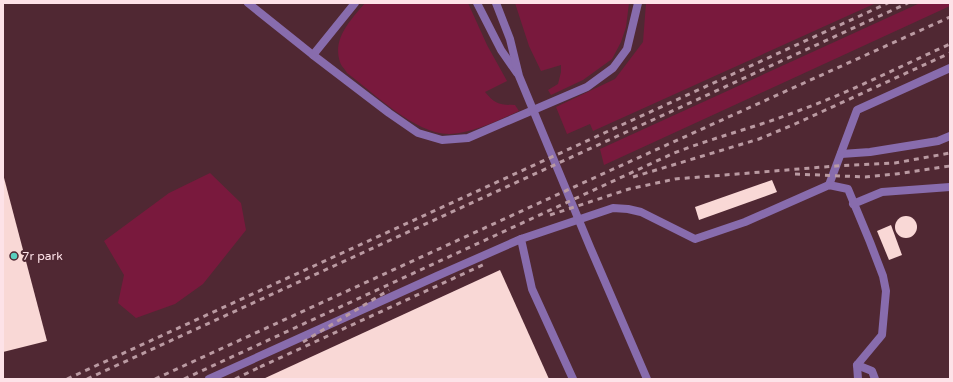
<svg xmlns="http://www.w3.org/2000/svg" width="953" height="382" font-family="'Varela Round',sans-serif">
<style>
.green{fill:#79193d}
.building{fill:#f9d8d6}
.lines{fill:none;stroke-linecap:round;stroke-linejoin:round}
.service{stroke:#886cad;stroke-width:8}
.minor{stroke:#886cad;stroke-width:8}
.tertiary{stroke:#886cad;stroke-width:8}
.rail{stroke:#ba9aa2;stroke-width:3;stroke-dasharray:5 5;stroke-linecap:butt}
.poi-dot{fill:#59cebe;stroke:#502833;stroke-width:1.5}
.labels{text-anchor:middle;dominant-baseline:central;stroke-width:4;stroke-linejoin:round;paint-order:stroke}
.poi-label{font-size:12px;fill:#fde2e8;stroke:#502833;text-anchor:start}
</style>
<rect width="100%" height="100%" fill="#502833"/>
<g class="green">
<path d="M365 3H468L487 45 507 81 485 92C495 104 499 105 515 105L519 111C498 120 474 133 450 134 416 135 374 93 347 73 345 69 341 66 340 62 332 38 351 20 365 3Z"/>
<polygon points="515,3 629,3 626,27 621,42 612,59 583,80 551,95 548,90 558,84 561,72 561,65 541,71 529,46"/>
<polygon points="646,3 876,3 593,131 590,124 567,134 556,107 615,79 643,42"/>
<polygon points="920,3 950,3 950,6 604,165 600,149"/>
<polygon points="210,173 241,203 246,230 203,284 175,304 136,318 118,303 124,275 104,241 169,193"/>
</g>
<g class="building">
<polygon points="3,174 47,341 3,352"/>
<polygon points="772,180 777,192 699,220 695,207"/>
<circle cx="906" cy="227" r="11"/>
<polygon points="891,225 902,255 889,260 877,231"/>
<polygon points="500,270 549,379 263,379"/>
</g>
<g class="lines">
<g class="service">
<polyline points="841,154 870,152 938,141 950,136"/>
<polyline points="829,185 857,110 950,68"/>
<polyline points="853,204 882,192 950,187"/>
<polyline points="857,365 872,371 875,379"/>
<polyline points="209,379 437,276 521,239"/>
<polyline points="573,379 532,289 521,239 613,208 628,209 641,212 695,239 745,222 829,185 848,189 870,242 883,276 886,291 882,335 857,365 858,379"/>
</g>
<polyline class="minor" points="248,3 313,55 389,113 418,133 442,140 468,138 587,87 613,68 627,49 638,3"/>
<g class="tertiary">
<polyline points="477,3 501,50 517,73"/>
<polyline points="496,3 510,39 519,76 590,247 647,379"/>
<polyline points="313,55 355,3"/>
</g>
<g class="rail">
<polyline points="795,174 865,177 896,174 950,166"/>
<polyline points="633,177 759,139 795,124 950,53"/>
<polyline points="550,215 629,189 675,179 836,166 895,163 950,153"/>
<polyline points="303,342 389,290"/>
<polyline points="260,367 487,263"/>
<polyline points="67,379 888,3"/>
<polyline points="87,379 908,3"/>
<polyline points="155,379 609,171 950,17"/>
<path d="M184 379 674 153C715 137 757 127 798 111 850 92 899 67 950 44"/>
<polyline points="235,379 264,365"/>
</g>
</g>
<circle class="poi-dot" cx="14" cy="256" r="4"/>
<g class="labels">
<g class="poi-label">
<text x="22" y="256">7r park</text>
</g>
</g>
<rect width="953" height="382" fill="none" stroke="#fde2e8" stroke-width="8"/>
</svg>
